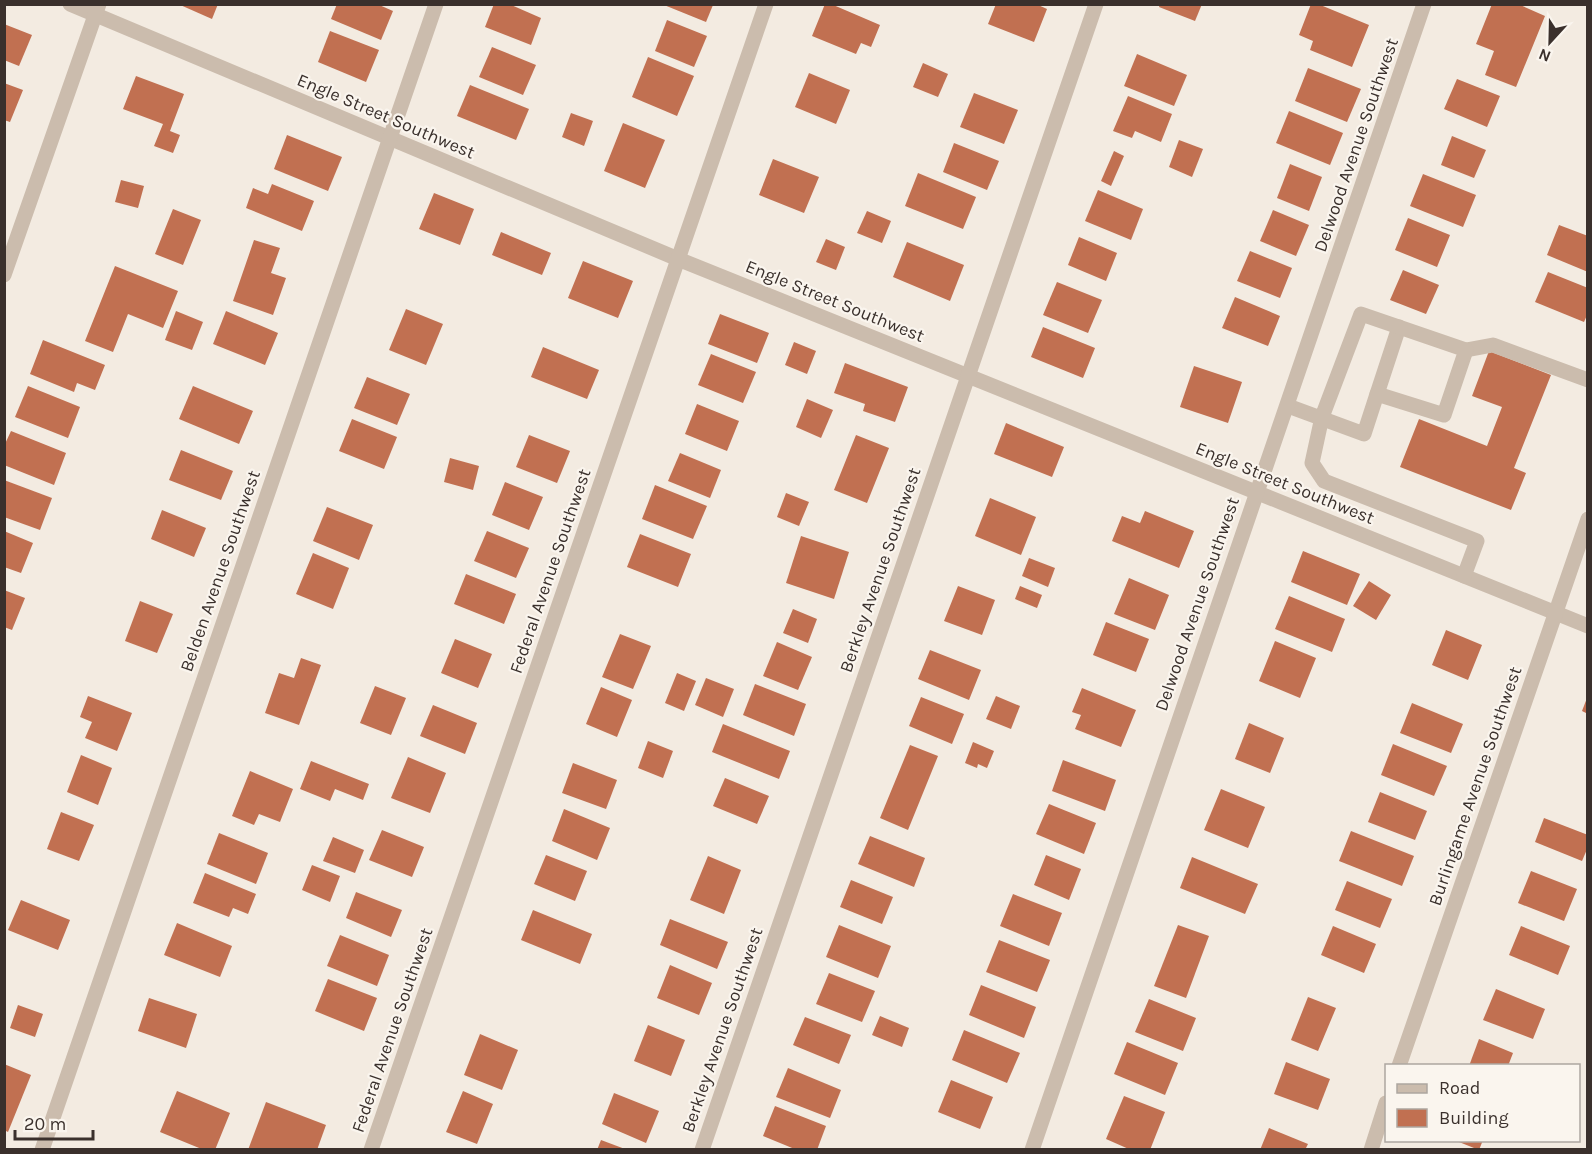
<svg xmlns="http://www.w3.org/2000/svg" width="1592" height="1154" font-family="Karla,sans-serif">
<style>
.building{fill:#c17051}
.lines{fill:none;stroke-linecap:round;stroke-linejoin:round}
.minor{stroke:#cbbcad;stroke-width:15}
.labels{text-anchor:middle;dominant-baseline:central;stroke-width:4.5;stroke-linejoin:round;paint-order:stroke}
.street-label{font-size:18px;fill:#3a302c;stroke:#faf5ee}
</style>
<rect width="100%" height="100%" fill="#f3ebe1"/>
<g class="building">
<polygon points="178,4 218,4 212,19"/>
<polygon points="337,4 377,4 393,11 381,40 331,19"/>
<polygon points="494,4 509,4 541,18 531,45 485,27"/>
<polygon points="825,4 831,4 880,25 871,47 861,43 856,54 812,36"/>
<polygon points="996,4 1036,4 1047,9 1034,42 988,24"/>
<polygon points="1160,4 1202,4 1195,21 1159,7"/>
<polygon points="1311,4 1318,4 1369,25 1352,67 1310,50 1313,41 1299,35"/>
<polygon points="1492,4 1518,4 1545,16 1516,87 1485,75 1494,51 1476,44"/>
<polygon points="664,5 713,5 706,22"/>
<polygon points="667,20 707,36 694,67 655,51"/>
<polygon points="4,24 32,35 19,66 4,60"/>
<polygon points="330,31 379,50 366,82 318,62"/>
<polygon points="492,47 536,65 523,95 479,77"/>
<polygon points="1137,54 1187,75 1174,106 1124,86"/>
<polygon points="648,57 694,76 677,116 632,97"/>
<polygon points="923,63 948,74 938,97 913,87"/>
<polygon points="1308,68 1361,89 1347,122 1295,101"/>
<polygon points="809,73 850,90 836,124 795,107"/>
<polygon points="136,76 184,94 170,131 180,135 173,153 154,146 163,124 123,109"/>
<polygon points="1457,79 1500,96 1487,127 1444,109"/>
<polygon points="4,83 23,90 10,122 4,120"/>
<polygon points="470,85 529,109 516,140 457,116"/>
<polygon points="974,93 1018,110 1004,144 960,127"/>
<polygon points="1128,96 1172,114 1161,142 1135,131 1132,138 1113,131"/>
<polygon points="1289,111 1343,133 1330,165 1276,143"/>
<polygon points="571,113 593,121 584,146 562,137"/>
<polygon points="623,123 665,140 645,188 604,171"/>
<polygon points="287,135 342,157 328,191 274,169"/>
<polygon points="1452,136 1486,150 1474,178 1441,165"/>
<polygon points="1179,140 1203,149 1192,177 1169,167"/>
<polygon points="954,143 999,161 987,190 943,172"/>
<polygon points="1114,151 1124,156 1111,186 1101,181"/>
<polygon points="773,159 819,177 804,213 759,195"/>
<polygon points="1290,164 1322,177 1309,211 1277,198"/>
<polygon points="918,173 976,197 963,229 905,206"/>
<polygon points="1423,174 1476,195 1463,227 1410,206"/>
<polygon points="121,180 144,186 138,208 115,202"/>
<polygon points="272,184 314,201 302,231 246,208 253,188 268,194"/>
<polygon points="1098,190 1143,209 1131,240 1085,221"/>
<polygon points="434,193 474,209 460,245 419,229"/>
<polygon points="173,209 201,220 183,265 155,254"/>
<polygon points="1273,210 1309,225 1296,256 1260,241"/>
<polygon points="867,211 891,221 882,243 857,233"/>
<polygon points="1408,218 1450,235 1437,267 1395,250"/>
<polygon points="1559,225 1588,236 1588,272 1547,255"/>
<polygon points="501,232 551,253 542,275 492,255"/>
<polygon points="1079,237 1117,253 1106,281 1068,265"/>
<polygon points="826,239 845,247 836,270 816,262"/>
<polygon points="254,240 280,248 271,273 286,278 273,315 233,301"/>
<polygon points="907,242 964,265 950,301 893,277"/>
<polygon points="1250,251 1292,268 1280,298 1237,281"/>
<polygon points="583,261 633,281 618,318 568,298"/>
<polygon points="115,266 178,291 163,328 128,314 113,352 85,341"/>
<polygon points="1403,270 1439,285 1426,314 1390,300"/>
<polygon points="1548,272 1588,288 1588,313 1584,322 1535,302"/>
<polygon points="1057,282 1102,300 1088,333 1043,315"/>
<polygon points="1235,297 1280,316 1268,346 1222,328"/>
<polygon points="406,309 443,324 426,365 389,350"/>
<polygon points="176,311 203,322 192,350 165,340"/>
<polygon points="226,311 278,333 265,365 213,344"/>
<polygon points="720,314 769,333 757,363 708,344"/>
<polygon points="1043,327 1095,348 1083,378 1031,357"/>
<polygon points="43,340 105,365 95,390 77,383 74,392 30,374"/>
<polygon points="794,342 816,351 807,374 785,365"/>
<polygon points="543,347 599,370 587,399 531,377"/>
<polygon points="1489,351 1551,375 1514,468 1526,473 1511,510 1400,467 1419,419 1487,446 1502,407 1472,396"/>
<polygon points="711,354 756,372 743,403 698,385"/>
<polygon points="845,363 908,387 895,422 863,411 865,404 834,393"/>
<polygon points="1194,366 1242,382 1228,423 1180,407"/>
<polygon points="367,377 410,394 397,425 354,408"/>
<polygon points="28,386 80,407 68,438 15,417"/>
<polygon points="193,386 253,411 239,444 179,419"/>
<polygon points="807,399 833,410 821,438 796,427"/>
<polygon points="697,404 739,421 727,451 685,434"/>
<polygon points="352,419 397,437 384,469 339,451"/>
<polygon points="1006,423 1064,447 1052,477 994,454"/>
<polygon points="11,431 66,453 54,485 4,465 4,446"/>
<polygon points="529,435 570,451 557,483 516,467"/>
<polygon points="856,435 889,448 867,503 834,490"/>
<polygon points="181,450 233,471 221,500 169,480"/>
<polygon points="680,453 721,470 710,498 668,481"/>
<polygon points="450,458 479,466 473,490 444,482"/>
<polygon points="4,480 52,498 40,530 4,517"/>
<polygon points="505,482 543,497 529,530 492,515"/>
<polygon points="655,485 707,506 693,539 642,519"/>
<polygon points="786,493 809,502 799,526 777,517"/>
<polygon points="990,498 1036,517 1021,555 975,536"/>
<polygon points="327,507 373,525 359,560 313,541"/>
<polygon points="162,510 206,528 194,557 151,539"/>
<polygon points="1145,511 1194,531 1179,568 1112,541 1122,516 1140,523"/>
<polygon points="4,531 33,543 21,573 4,567"/>
<polygon points="487,531 529,548 516,578 474,561"/>
<polygon points="640,534 691,554 678,587 627,567"/>
<polygon points="801,536 849,552 834,599 786,583"/>
<polygon points="1303,551 1360,574 1347,605 1291,582"/>
<polygon points="313,553 349,568 333,609 296,594"/>
<polygon points="1029,558 1055,568 1048,587 1022,576"/>
<polygon points="466,574 516,594 504,624 454,604"/>
<polygon points="1129,578 1169,595 1155,630 1114,614"/>
<polygon points="1369,581 1391,595 1376,620 1353,606"/>
<polygon points="958,586 995,600 982,635 944,621"/>
<polygon points="1020,586 1042,595 1037,608 1015,599"/>
<polygon points="4,590 25,598 12,630 4,627"/>
<polygon points="1289,596 1345,619 1332,652 1275,629"/>
<polygon points="140,601 173,614 157,653 125,641"/>
<polygon points="793,609 817,619 808,643 783,633"/>
<polygon points="1106,622 1149,639 1136,672 1093,655"/>
<polygon points="1446,630 1482,645 1468,680 1432,665"/>
<polygon points="620,634 651,646 633,689 602,677"/>
<polygon points="455,639 492,654 478,688 441,673"/>
<polygon points="1275,641 1316,658 1300,698 1259,681"/>
<polygon points="777,642 812,657 798,690 763,676"/>
<polygon points="930,650 981,670 969,700 918,679"/>
<polygon points="301,658 321,665 299,725 265,713 279,673 294,678"/>
<polygon points="677,673 696,681 684,711 665,703"/>
<polygon points="706,678 734,689 723,717 695,705"/>
<polygon points="755,684 806,704 794,736 743,715"/>
<polygon points="375,686 406,698 391,735 360,723"/>
<polygon points="601,687 632,700 617,737 586,724"/>
<polygon points="1082,688 1136,710 1121,747 1075,729 1081,715 1072,712"/>
<polygon points="88,696 132,713 117,751 85,738 92,722 80,717"/>
<polygon points="996,696 1020,706 1011,729 986,719"/>
<polygon points="921,697 964,714 952,744 909,726"/>
<polygon points="1587,698 1588,698 1588,714 1582,711"/>
<polygon points="1412,703 1463,724 1451,753 1400,733"/>
<polygon points="433,705 477,723 465,754 420,736"/>
<polygon points="1249,723 1284,738 1270,773 1235,759"/>
<polygon points="723,724 790,751 779,779 712,752"/>
<polygon points="648,741 673,751 663,778 638,768"/>
<polygon points="973,742 994,751 987,768 978,764 977,768 965,763"/>
<polygon points="1393,744 1447,766 1434,796 1381,775"/>
<polygon points="910,745 938,756 908,830 880,818"/>
<polygon points="81,755 112,768 98,805 67,792"/>
<polygon points="408,757 446,773 430,813 391,798"/>
<polygon points="1063,760 1116,780 1105,811 1052,791"/>
<polygon points="311,761 369,784 363,800 335,789 330,801 300,789"/>
<polygon points="573,763 617,780 606,809 562,793"/>
<polygon points="250,771 293,789 280,822 259,814 254,825 232,816"/>
<polygon points="725,778 769,796 757,824 713,806"/>
<polygon points="1221,789 1265,807 1248,848 1204,830"/>
<polygon points="1380,792 1427,811 1415,840 1368,822"/>
<polygon points="1049,804 1096,823 1084,854 1036,834"/>
<polygon points="564,809 610,828 597,860 552,841"/>
<polygon points="61,812 94,825 79,861 47,849"/>
<polygon points="1544,818 1588,835 1588,847 1582,861 1535,842"/>
<polygon points="382,830 424,847 412,877 369,860"/>
<polygon points="1351,831 1414,856 1402,886 1339,861"/>
<polygon points="219,833 268,853 256,884 207,864"/>
<polygon points="870,836 925,858 914,887 858,864"/>
<polygon points="333,837 364,850 355,873 323,861"/>
<polygon points="546,855 587,871 575,901 534,884"/>
<polygon points="1046,855 1081,869 1069,900 1034,885"/>
<polygon points="708,856 741,870 724,914 690,900"/>
<polygon points="1192,857 1258,884 1245,914 1180,888"/>
<polygon points="312,865 340,876 330,902 302,890"/>
<polygon points="1531,871 1577,889 1564,921 1518,903"/>
<polygon points="205,873 256,894 248,914 233,908 229,917 193,903"/>
<polygon points="851,880 893,897 882,924 840,907"/>
<polygon points="1347,881 1392,899 1380,928 1335,910"/>
<polygon points="356,892 402,910 391,937 346,918"/>
<polygon points="1013,894 1062,913 1049,946 1000,926"/>
<polygon points="21,900 70,920 58,950 8,930"/>
<polygon points="533,910 592,934 580,964 521,940"/>
<polygon points="670,919 728,942 717,969 660,945"/>
<polygon points="177,923 232,946 220,977 164,955"/>
<polygon points="839,925 891,946 878,978 826,957"/>
<polygon points="1178,925 1209,936 1186,998 1154,986"/>
<polygon points="1333,926 1376,944 1364,973 1321,955"/>
<polygon points="1521,926 1570,946 1558,975 1509,955"/>
<polygon points="340,935 389,955 377,986 327,966"/>
<polygon points="999,940 1050,960 1037,992 986,972"/>
<polygon points="670,965 712,983 699,1015 657,998"/>
<polygon points="829,973 875,991 862,1022 816,1004"/>
<polygon points="328,979 377,998 364,1031 315,1011"/>
<polygon points="981,985 1036,1007 1024,1038 969,1015"/>
<polygon points="1496,989 1545,1009 1533,1039 1483,1020"/>
<polygon points="1308,997 1336,1008 1318,1051 1291,1040"/>
<polygon points="149,998 197,1014 186,1048 138,1031"/>
<polygon points="1149,999 1196,1018 1183,1051 1135,1032"/>
<polygon points="18,1005 43,1014 35,1037 10,1028"/>
<polygon points="880,1016 909,1028 902,1047 872,1035"/>
<polygon points="805,1017 851,1035 839,1064 793,1045"/>
<polygon points="648,1025 685,1040 671,1076 634,1061"/>
<polygon points="964,1030 1020,1053 1007,1083 952,1060"/>
<polygon points="480,1034 518,1050 502,1090 464,1075"/>
<polygon points="1479,1039 1513,1053 1508,1066 1469,1066"/>
<polygon points="1127,1042 1178,1063 1165,1095 1114,1074"/>
<polygon points="1286,1062 1330,1079 1318,1110 1274,1094"/>
<polygon points="4,1064 31,1075 8,1132 4,1130"/>
<polygon points="788,1068 841,1090 830,1118 776,1097"/>
<polygon points="951,1080 993,1097 980,1129 938,1112"/>
<polygon points="177,1091 230,1113 215,1150 204,1150 160,1132"/>
<polygon points="463,1091 493,1104 477,1144 446,1132"/>
<polygon points="614,1093 659,1111 646,1143 602,1124"/>
<polygon points="1124,1096 1165,1112 1150,1150 1131,1150 1106,1139"/>
<polygon points="266,1102 326,1125 317,1150 248,1150"/>
<polygon points="775,1106 826,1126 817,1150 797,1150 763,1136"/>
<polygon points="1269,1128 1308,1144 1305,1150 1260,1150"/>
<polygon points="601,1140 625,1149 625,1150 597,1150"/>
<polygon points="1454,1140 1483,1140 1479,1150"/>
</g>
<g class="lines">
<g class="minor">
<polyline points="70,4 678,259 1588,626"/>
<polyline points="4,275 99,4"/>
<polyline points="1466,350 1493,345 1588,380"/>
<polyline points="1377,394 1399,327"/>
<polyline points="1288,406 1364,434 1377,394 1444,415 1466,350 1361,314 1322,417 1312,463 1324,481 1477,541 1464,576"/>
<polyline points="1399,1066 1588,519"/>
<polyline points="42,1150 436,4"/>
<polyline points="371,1150 766,4"/>
<polyline points="702,1150 1096,4"/>
<polyline points="1032,1150 1424,4"/>
<polyline points="1371,1150 1386,1103"/>
</g>
</g>
<g class="labels">
<g class="street-label">
<text transform="translate(386 116) rotate(23)">Engle Street Southwest</text>
<text transform="translate(1356 145) rotate(-71)">Delwood Avenue Southwest</text>
<text transform="translate(835 301) rotate(22)">Engle Street Southwest</text>
<text transform="translate(1285 483) rotate(22)">Engle Street Southwest</text>
<text transform="translate(880 570) rotate(-71)">Berkley Avenue Southwest</text>
<text transform="translate(220 571) rotate(-71)">Belden Avenue Southwest</text>
<text transform="translate(550 571) rotate(-71)">Federal Avenue Southwest</text>
<text transform="translate(1197 604) rotate(-71)">Delwood Avenue Southwest</text>
<text transform="translate(1475 786) rotate(-71)">Burlingame Avenue Southwest</text>
<text transform="translate(392 1030) rotate(-71)">Federal Avenue Southwest</text>
<text transform="translate(722 1030) rotate(-71)">Berkley Avenue Southwest</text>
</g>
</g>
<rect width="1592" height="1154" fill="none" stroke="#3a302c" stroke-width="12"/>
<rect x="1385" y="1064" width="195" height="78" fill="#faf5ee" stroke="#ada6a0" stroke-width="1.5"/>
<rect x="1397" y="1084" width="30" height="9" fill="#cbbcad" stroke="#ada6a0" stroke-width="1.5"/>
<text x="1439" y="1094" font-size="18" fill="#3a302c">Road</text>
<rect x="1397" y="1109" width="30" height="18" fill="#c17051" stroke="#ada6a0" stroke-width="1.5"/>
<text x="1439" y="1124" font-size="18" fill="#3a302c">Building</text>
<g transform="translate(1550 42) rotate(202)" stroke="#faf5ee" stroke-width="4.5" paint-order="stroke">
<path d="M0-4.5L10 22L0 15L-10 22Z" fill="#3a302c"/>
<text y="-9" font-size="16" font-weight="bold" text-anchor="middle" fill="#3a302c">N</text>
</g>
<path d="M15 1130v9h78v-9" fill="none" stroke="#3a302c" stroke-width="3"/>
<text x="24" y="1130" font-size="18" fill="#3a302c" stroke="#faf5ee" stroke-width="4.5" paint-order="stroke">20 m</text>
</svg>
